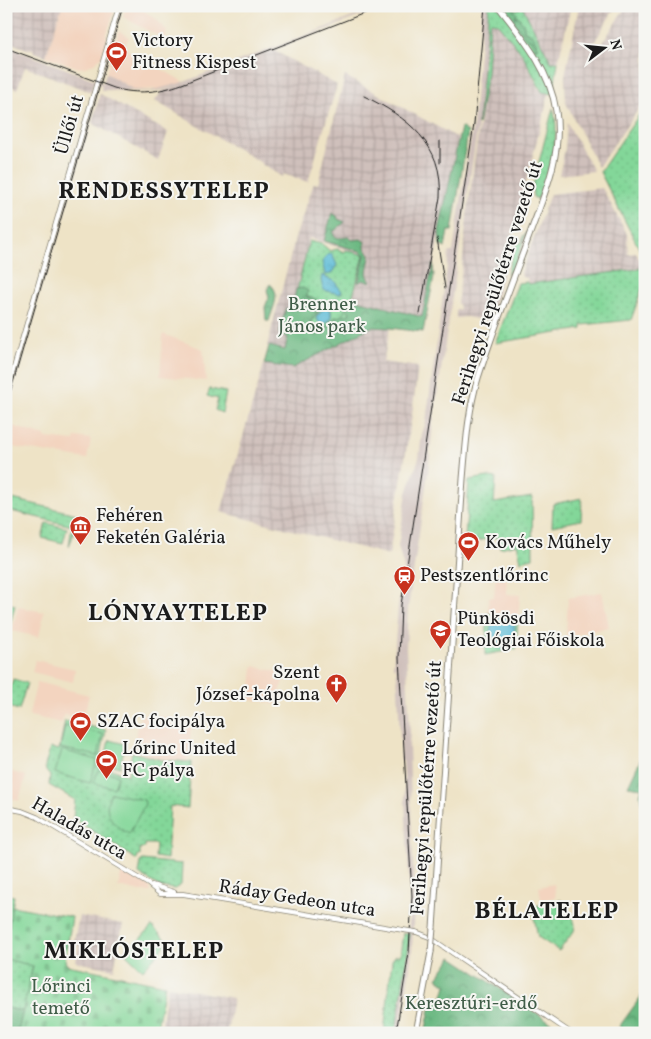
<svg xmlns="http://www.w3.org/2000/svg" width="651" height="1039" font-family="Vollkorn,serif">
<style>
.built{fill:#f3d4bf}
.industrial{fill:url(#industrial-grid)}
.railway{fill:#cfc0bb}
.grass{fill:url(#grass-dots);stroke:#507a5a}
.forest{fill:url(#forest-crowns);stroke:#436a4e}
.wetland{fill:url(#wetland-marsh);stroke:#507a5a}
.cemetery{fill:url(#cemetery-stones);stroke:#507a5a}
.garden{fill:#83d799;stroke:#507a5a}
.water{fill:url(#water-ripples);stroke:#396a78}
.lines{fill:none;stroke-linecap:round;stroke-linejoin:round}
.secondary-casing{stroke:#858071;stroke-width:5.5}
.primary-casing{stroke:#858071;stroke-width:7}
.secondary{stroke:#fff;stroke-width:4}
.primary{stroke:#fff;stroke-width:5}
.tram{stroke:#1c1c1c;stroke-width:1}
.rail{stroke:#1c1c1c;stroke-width:1}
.secondary-bridge-casing{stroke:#858071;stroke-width:5.5;stroke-linecap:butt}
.primary-bridge-casing{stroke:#858071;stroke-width:7;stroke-linecap:butt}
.secondary-bridge{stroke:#fff;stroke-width:4}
.primary-bridge{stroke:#fff;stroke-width:5}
.labels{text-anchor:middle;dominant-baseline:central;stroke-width:4;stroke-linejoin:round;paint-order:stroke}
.poi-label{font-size:19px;fill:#1c1c1c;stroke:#f6f6f2;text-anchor:start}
.street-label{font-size:19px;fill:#1c1c1c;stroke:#f6f6f2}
.park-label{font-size:19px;fill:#405d48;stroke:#f6f6f2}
.district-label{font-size:24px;font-weight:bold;letter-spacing:1px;fill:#1c1c1c;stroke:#f6f6f2}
</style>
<defs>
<pattern id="industrial-grid" width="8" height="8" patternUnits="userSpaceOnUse" patternTransform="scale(1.25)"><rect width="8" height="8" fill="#cfc0bb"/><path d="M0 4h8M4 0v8" fill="none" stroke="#b1a4a0"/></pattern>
<pattern id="grass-dots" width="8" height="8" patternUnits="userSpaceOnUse" patternTransform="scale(1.25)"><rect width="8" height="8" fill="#83d799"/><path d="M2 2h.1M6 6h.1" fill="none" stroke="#71b883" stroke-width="1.8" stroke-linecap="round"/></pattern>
<pattern id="forest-crowns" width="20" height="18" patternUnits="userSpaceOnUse" patternTransform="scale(1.25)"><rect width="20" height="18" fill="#6ab881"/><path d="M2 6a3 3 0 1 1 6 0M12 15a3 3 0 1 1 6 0" fill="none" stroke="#569569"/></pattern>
<pattern id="wetland-marsh" width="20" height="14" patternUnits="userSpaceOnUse" patternTransform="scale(1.25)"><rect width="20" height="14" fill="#83d799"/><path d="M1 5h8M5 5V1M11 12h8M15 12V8" fill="none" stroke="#71b883"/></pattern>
<pattern id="cemetery-stones" width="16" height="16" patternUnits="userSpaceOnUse" patternTransform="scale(1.25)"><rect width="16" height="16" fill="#83d799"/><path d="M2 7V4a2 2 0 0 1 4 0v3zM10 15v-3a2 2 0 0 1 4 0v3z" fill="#71b883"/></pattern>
<pattern id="water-ripples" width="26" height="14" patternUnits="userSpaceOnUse" patternTransform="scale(1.25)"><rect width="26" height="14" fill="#56b9d5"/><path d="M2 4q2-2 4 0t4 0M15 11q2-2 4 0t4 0" fill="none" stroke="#4a9eb6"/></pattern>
</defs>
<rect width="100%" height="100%" fill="#f6f6f2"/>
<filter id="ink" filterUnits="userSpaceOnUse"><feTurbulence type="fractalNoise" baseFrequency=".02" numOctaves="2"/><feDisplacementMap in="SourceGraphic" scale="10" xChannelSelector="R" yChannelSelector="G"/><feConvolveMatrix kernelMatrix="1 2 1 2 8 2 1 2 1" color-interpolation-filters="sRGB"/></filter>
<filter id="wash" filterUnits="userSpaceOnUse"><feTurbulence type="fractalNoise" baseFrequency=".0096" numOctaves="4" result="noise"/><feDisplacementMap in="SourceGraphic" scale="20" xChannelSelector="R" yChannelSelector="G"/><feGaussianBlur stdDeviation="1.12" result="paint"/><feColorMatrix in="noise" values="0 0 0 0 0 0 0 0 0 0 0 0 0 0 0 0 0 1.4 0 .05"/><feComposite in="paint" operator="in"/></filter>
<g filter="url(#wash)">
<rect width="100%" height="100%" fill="#eee3c6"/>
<g class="built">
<polygon points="62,6 116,6 106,36 108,37 102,56 93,64 86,67 79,68 46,56"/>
<polygon points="126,6 136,6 155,18 167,31 164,39 123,17"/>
<polygon points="119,31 129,37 124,48 184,82 161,89 134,90 106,73"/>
<polygon points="163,334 203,349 206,381 160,376"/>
<polygon points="6,424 45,436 45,438 74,441 75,437 91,439 87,459 6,446"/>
<polygon points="507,572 506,594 520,595 518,618 488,613 489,597 494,597 496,574"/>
<polygon points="602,592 609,627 566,637 568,598"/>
<polygon points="18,607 44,612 39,637 12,631"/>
<polygon points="35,660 75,669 73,682 32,672"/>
<polygon points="253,666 285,673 277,705 262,701 250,700"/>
<polygon points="37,682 89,695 83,719 64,714 62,723 30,716 29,714"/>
<polygon points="146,713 192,723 187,762 162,760 132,752 141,714 145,715"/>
<polygon points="6,770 26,776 19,801 6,797"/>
<polygon points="122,870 150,887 151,892 141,892 118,887"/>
<polygon points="554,884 556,897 541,900 539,887"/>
</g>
<g class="industrial">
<polygon points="6,6 62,6 46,56 34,52 33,49 27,49 6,41"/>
<polygon points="522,6 571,6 558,62 551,62"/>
<polygon points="579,6 616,6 592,46 600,47 626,6 645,6 645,100 598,167 566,103 565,76"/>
<polygon points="490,22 497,22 523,55 539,89 542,92 549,94 490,321 466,317 456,318 456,310 460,310 459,304 457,304 462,268 467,215 484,90 485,90"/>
<polygon points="273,50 337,85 308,182 283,174 282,177 263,165 260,162 155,101 162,91 186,84"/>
<polygon points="6,53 93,85 91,92 25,67 17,89 6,85"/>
<polygon points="345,76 458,138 423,317 353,299 364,255 309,238 292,310 286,308 279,334 288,336 285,350 267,346 296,235 314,183 318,184"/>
<polygon points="100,94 168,132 158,160 92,123"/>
<polygon points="567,123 594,171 559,175 565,149"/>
<polygon points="602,188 627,234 628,254 636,253 644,268 528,284 527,278 522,277 521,273 550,194"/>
<polygon points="370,327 390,328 383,362 418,367 412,415 389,555 221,512 264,364 293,368"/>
<polygon points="79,916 123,924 114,969 76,962 79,946 74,942"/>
<polygon points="168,986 233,998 227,1033 160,1033"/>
</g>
<g class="railway">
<polygon points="381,6 386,6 186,84 153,92 101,90 102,85 94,82 93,85 6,53 6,46 103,83 106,73 134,90 151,91 184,82"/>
<polygon points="483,6 489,6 478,125 433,423 428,472 408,608 406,648 410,732 409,745 414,896 412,952 407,987 399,1033 395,1033 408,952 410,896 403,760 401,760 398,688 396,667 393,667 398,607 404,568 398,546 407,493 419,458 422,434 426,422 449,252 453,252 473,124"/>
</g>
<g class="grass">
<path d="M489 6H501L526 37 531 40 534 48H538C533 36 521 29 515 18 513 13 514 10 511 6H513L516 10 520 8 519 6H522L551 62H558L553 94 542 92 523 55 497 23 490 22 487 73 478 125Z"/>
<polygon points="645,106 645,260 600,172"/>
<path d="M553 108C562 139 548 171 538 199L533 197 532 189Z"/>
<polygon points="526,233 514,269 507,274 517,239 518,243 522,243 523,236"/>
<polygon points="309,241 322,244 330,251 337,249 345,252 346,250 364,255 352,299 375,306 374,312 293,366 292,311"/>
<polygon points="644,268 645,280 631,320 582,325 582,329 495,343 518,283 527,282 528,284"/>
<polygon points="210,389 226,392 222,413 215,410 218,399 207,396"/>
<polygon points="488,477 496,478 494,503 532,497 533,558 521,561 517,544 500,548 498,537 472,542 473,551 464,554 469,480"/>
<polygon points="8,498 81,515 69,546 72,526 7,510"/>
<polygon points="582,498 581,520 552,526 553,504"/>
<polygon points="46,523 67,528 63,543 42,538"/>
<polygon points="6,603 15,605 6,640"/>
<polygon points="488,613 518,618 516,649 485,655"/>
<polygon points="13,679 27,683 19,710 8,707 10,701 8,697"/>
<polygon points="65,721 106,730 99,765 128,775 132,752 162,760 191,762 188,808 170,806 167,859 155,857 156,844 145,844 145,848 140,848 140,856 138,856 137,860 73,818 75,800 49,785 50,776 46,771 45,766 50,748 59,750"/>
<polygon points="143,860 182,864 181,885 175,889 160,887 139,874 141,861"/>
<polygon points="6,895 14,896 6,946"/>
<polygon points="561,900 564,914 572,913 575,925 574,931 559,951 538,937 532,907"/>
<polygon points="403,933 409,933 408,952 397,1023 395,1033 384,1033 392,960 396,955 400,956"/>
<polygon points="6,959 33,965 23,1011 6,1008"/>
</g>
<g class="forest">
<path d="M501 6H506L508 8 511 6 517 14 515 17 518 16 524 25V31C535 34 534 38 538 48H534L531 40 526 38Z"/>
<polygon points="461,127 468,132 452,231 448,231 445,248 440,245 439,231"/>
<path d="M332 213 337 216 338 219 345 222 333 232 334 236 339 238 349 237 352 240 361 239 365 242V248L370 255C370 265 363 273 371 281L368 282 363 280 358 283 365 255 360 251 324 241Z"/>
<path d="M433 264 434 277 423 332 390 328 371 327 293 368 264 364 269 346 285 350 288 337 279 334 286 308 292 310 296 289 303 288 308 291 307 297 316 299C320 309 316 312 312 319 310 323 311 329 311 333L316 336 325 332 335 317 350 314 346 304 349 303 355 305V301L353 299 422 317Z"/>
<path d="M270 284C282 293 272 310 269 321H266L265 307 269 297 267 290Z"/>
<polygon points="645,750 645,818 640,795 642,788 628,786"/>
<polygon points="452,957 567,1033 425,1033 430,1009 443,996 446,985 437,978"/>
<polygon points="645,991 645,1033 627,1033 619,1027"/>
<polygon points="6,1008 23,1011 18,1033 6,1033"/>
</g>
<path class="wetland" d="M328 303 346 308C345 315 341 316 335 317L332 321 331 319V310L324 309 317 315 318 321 326 323 330 321C327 327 322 333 315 329L312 321 317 315C317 307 320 305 328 303Z"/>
<polygon class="cemetery" points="12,906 72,917 65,961 67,965 165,985 156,1033 18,1033 33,966 6,959 6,946"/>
<g class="garden">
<polygon points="65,726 103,734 98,756 60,748"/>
<polygon points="109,740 125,744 120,767 104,763"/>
<polygon points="62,750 97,760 90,783 55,773"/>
<polygon points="98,770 118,775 114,788 94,783"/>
<path d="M111 793 144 800 145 804 129 834C113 825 101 813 111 793Z"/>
<polygon points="152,926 168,942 143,970 126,954"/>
</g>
<g class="water">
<polygon points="332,254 337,265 331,274 325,275 324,277 334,281 342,291 340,294 323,290 321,280 322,275 323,276 325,274 322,262 327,255"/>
<polygon points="326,307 331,310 331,319 326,323 321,324 318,321 316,317"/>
<path d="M500 616 510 619 515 626 513 644 507 649 497 648C489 640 487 620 500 616Z"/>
</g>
</g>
<g filter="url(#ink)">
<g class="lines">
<defs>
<g id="secondary">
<polyline points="6,395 119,6"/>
<polyline points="6,808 22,811 37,817 148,884 160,894 183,894 403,930"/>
<polyline points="152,885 174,892"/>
<polyline points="416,932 429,937 571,1033"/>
</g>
<g id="primary">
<path d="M433 928 463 479C466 444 468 411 478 378 493 331 511 285 528 239 543 197 563 156 556 111 550 70 523 38 498 6"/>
<polyline points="416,1033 431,952"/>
</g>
</defs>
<use href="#secondary" class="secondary-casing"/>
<use href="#primary" class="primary-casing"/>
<use href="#secondary" class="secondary"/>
<use href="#primary" class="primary"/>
<polyline class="tram" points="6,407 123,6"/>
<g class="rail">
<path d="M6 48 114 88C137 95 159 92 182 84L383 6"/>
<path d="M364 96C407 117 444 144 440 197L420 314"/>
<polyline points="440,141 440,163"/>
<polyline points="437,238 445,288"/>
<polyline points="396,1033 409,952 412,896 399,658 401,605 474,124 485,6"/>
</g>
<defs>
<polyline id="secondary-bridge" points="403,930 416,932"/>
<polyline id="primary-bridge" points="431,952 433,928"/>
</defs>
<use href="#secondary-bridge" class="secondary-bridge-casing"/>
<use href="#primary-bridge" class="primary-bridge-casing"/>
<use href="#secondary-bridge" class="secondary-bridge"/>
<use href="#primary-bridge" class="primary-bridge"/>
</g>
</g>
<defs>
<symbol id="stadium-pin" viewBox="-11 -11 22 30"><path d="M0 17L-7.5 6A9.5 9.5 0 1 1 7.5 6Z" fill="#c8321e" stroke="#f6f6f2"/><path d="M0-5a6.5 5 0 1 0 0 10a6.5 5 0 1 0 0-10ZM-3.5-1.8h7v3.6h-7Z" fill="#fff"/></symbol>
<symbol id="museum-pin" viewBox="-11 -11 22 30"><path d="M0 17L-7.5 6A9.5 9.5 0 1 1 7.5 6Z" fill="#c8321e" stroke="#f6f6f2"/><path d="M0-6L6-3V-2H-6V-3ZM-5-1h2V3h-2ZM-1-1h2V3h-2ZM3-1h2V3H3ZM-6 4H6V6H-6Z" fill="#fff"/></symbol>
<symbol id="station-pin" viewBox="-11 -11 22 30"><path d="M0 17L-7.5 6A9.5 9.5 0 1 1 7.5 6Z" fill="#c8321e" stroke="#f6f6f2"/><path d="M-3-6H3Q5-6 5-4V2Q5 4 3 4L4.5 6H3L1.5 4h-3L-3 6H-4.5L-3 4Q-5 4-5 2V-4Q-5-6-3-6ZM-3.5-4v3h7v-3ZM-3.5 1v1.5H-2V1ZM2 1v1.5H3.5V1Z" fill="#fff"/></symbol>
<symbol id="university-pin" viewBox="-11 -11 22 30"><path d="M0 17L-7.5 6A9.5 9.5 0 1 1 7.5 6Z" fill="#c8321e" stroke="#f6f6f2"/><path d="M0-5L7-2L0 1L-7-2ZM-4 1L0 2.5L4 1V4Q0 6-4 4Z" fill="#fff"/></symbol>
<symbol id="church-pin" viewBox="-11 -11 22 30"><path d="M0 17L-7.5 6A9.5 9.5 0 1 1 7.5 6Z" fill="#c8321e" stroke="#f6f6f2"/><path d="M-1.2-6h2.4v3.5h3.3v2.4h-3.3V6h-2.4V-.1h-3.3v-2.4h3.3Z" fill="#fff"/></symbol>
</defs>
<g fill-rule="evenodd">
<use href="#stadium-pin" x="104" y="40" width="25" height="34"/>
<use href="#museum-pin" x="68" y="514" width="25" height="34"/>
<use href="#stadium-pin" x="456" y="530" width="25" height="34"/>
<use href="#station-pin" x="392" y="564" width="25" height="34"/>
<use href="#university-pin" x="428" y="618" width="25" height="34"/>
<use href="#church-pin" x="324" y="672" width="25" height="34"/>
<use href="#stadium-pin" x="68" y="710" width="25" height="34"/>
<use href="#stadium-pin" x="94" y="748" width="25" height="34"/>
</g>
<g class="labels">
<g class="poi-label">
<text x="132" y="41">Victory<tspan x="132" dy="22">Fitness Kispest</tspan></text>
<text x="96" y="516">Fehéren<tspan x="96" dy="22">Feketén Galéria</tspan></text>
<text x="485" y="543">Kovács Műhely</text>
<text x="420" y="576">Pestszentlőrinc</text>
<text x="457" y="619">Pünkösdi<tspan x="457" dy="22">Teológiai Főiskola</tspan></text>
<text x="320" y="673" text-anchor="end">Szent<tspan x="320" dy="22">József-kápolna</tspan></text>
<text x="97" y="722">SZAC focipálya</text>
<text x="122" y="749">Lőrinc United<tspan x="122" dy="22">FC pálya</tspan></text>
</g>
<g class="street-label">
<text transform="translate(70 125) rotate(-74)">Üllői út</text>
<text transform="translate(498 283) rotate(-72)">Ferihegyi repülőtérre vezető út</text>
<text transform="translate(427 788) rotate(-86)">Ferihegyi repülőtérre vezető út</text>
<text transform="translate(79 829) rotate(30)">Haladás utca</text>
<text transform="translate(297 899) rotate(9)">Ráday Gedeon utca</text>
</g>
<g class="park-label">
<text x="322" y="305">Brenner<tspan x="322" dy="22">János park</tspan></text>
<text x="61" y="987">Lőrinci<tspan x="61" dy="22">temető</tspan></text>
<text x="471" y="1004">Keresztúri-erdő</text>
</g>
<g class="district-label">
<text x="164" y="192">RENDESSYTELEP</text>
<text x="178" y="614">LÓNYAYTELEP</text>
<text x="547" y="912">BÉLATELEP</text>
<text x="134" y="952">MIKLÓSTELEP</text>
</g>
</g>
<rect width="651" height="1039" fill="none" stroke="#f6f6f2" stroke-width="25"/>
<g transform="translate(604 48) rotate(74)" stroke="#f6f6f2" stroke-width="4" paint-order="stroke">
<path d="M0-4L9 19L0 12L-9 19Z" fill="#1c1c1c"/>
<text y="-8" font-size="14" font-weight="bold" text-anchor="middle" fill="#1c1c1c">N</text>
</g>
</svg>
